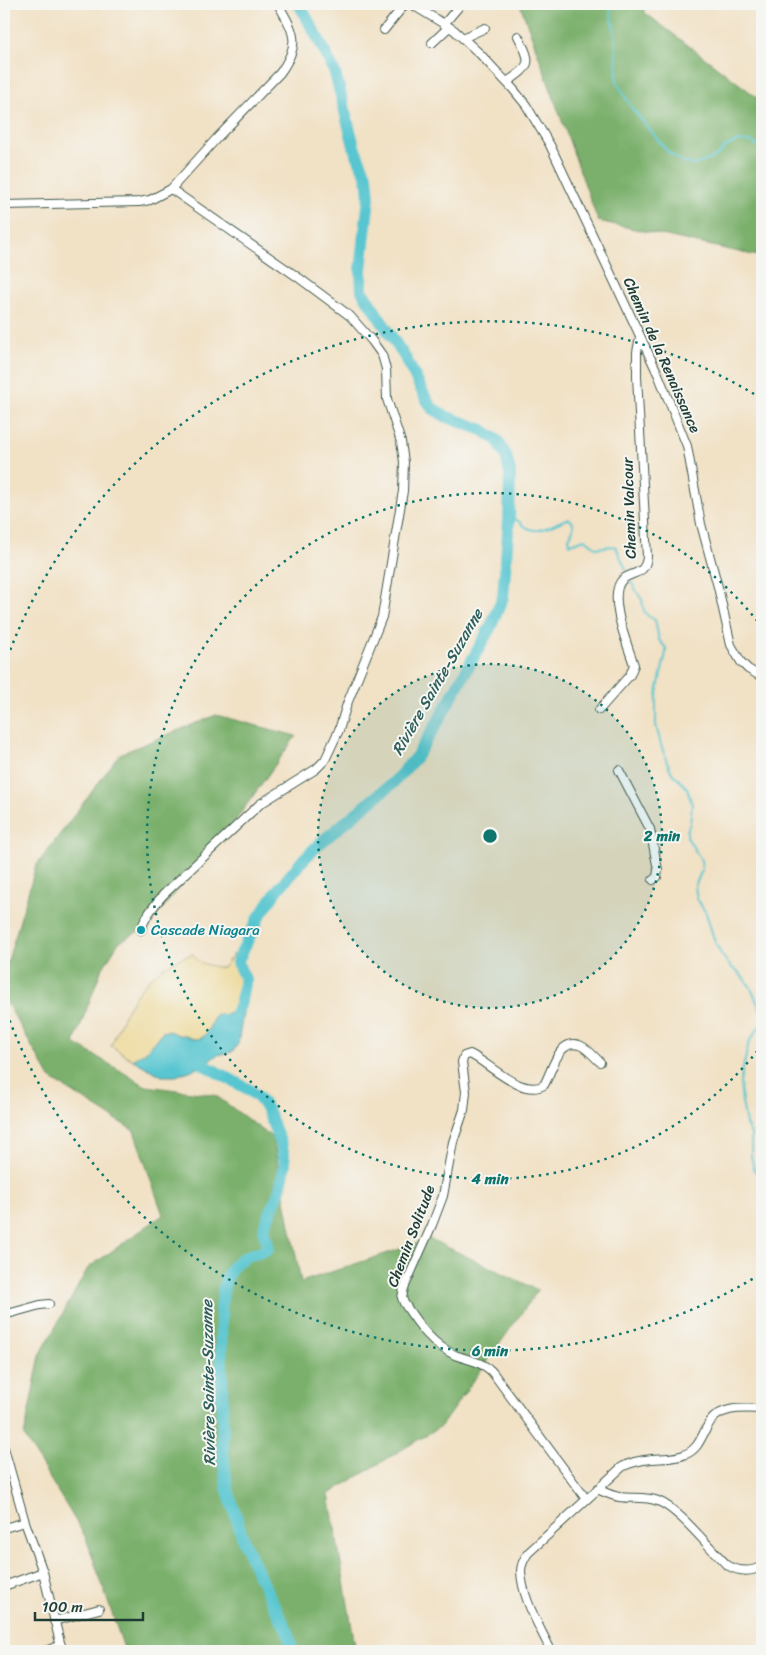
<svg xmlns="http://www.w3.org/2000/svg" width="766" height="1655" font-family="Sriracha,sans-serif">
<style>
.forest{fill:#7ab06c;stroke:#4c7650}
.sand{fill:#eeda9e;stroke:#868c69}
.water{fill:#59c6d0;stroke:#3c8282}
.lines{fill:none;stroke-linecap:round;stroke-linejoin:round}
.stream{stroke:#59c6d0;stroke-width:2}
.river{stroke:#59c6d0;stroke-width:12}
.street-casing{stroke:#3e564a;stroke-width:10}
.street{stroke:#fff;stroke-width:8}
.ring{fill:none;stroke:#0f766e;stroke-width:2.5;stroke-dasharray:2.5 5}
.culture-dot{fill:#0f9aa8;stroke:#f6f6f2;stroke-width:2}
.labels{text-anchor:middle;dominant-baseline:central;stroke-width:4;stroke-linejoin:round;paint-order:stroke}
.street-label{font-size:15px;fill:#1f3d34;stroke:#f6f6f2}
.culture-label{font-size:15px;fill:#0d838f;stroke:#f6f6f2;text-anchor:start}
.water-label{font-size:16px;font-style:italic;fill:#2e5f5b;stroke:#f6f6f2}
.centre{fill:#0f766e;stroke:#f6f6f2;stroke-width:2.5}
.ring-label{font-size:15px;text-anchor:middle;font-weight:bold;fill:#0f766e;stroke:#f6f6f2;stroke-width:4;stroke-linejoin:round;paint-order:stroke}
</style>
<rect width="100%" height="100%" fill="#f6f6f2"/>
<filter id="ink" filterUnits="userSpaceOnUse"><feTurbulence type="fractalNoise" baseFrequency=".02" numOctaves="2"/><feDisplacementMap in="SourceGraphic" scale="10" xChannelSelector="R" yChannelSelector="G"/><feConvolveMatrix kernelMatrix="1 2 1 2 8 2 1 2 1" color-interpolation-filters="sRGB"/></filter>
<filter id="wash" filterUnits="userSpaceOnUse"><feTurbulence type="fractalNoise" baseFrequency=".0096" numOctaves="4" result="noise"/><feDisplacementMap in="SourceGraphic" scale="20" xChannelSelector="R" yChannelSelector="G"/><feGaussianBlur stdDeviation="1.12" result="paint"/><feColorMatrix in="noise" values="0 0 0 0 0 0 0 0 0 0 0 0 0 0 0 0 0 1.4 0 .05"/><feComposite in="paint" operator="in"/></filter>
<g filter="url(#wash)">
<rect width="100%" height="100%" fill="#f1e1c5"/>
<g class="forest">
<polygon points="520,4 646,4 644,12 762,101 762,257 598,221"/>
<polygon points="216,715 296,736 230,828 144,930 141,930 119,942 101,971 74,1043 146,1086 215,1095 273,1138 301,1282 430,1239 538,1290 441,1426 329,1494 356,1651 125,1651 86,1538 24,1436 40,1355 88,1268 163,1215 134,1131 50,1078 4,998 4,974 36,866 120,754"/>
</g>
<path class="sand" d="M234 953C234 963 241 969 242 979 244 995 235 1019 216 1014L214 1017C211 1023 207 1038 198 1039 193 1040 187 1036 183 1035V1036C175 1035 170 1029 162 1032L145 1053 139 1055 133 1060 111 1046C127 1004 146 967 193 954 200 966 208 964 220 968L224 967Z"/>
<path class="water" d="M240 999 245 1000 238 1044 232 1052 217 1055 203 1066 176 1076H162L133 1060 139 1055 145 1053 162 1032C169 1030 174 1033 181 1036H182V1034C186 1036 193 1040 198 1039 207 1039 211 1023 214 1017L216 1014C228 1017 235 1009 240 999Z"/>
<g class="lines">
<g class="stream">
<polyline points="609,4 616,39 617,82 631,107 668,152 684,163 694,165 711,159 718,155 725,147 738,141 752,142 759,147 762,152"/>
<path d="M509 520H517C536 539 545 527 567 519L571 520C576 527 572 532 569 538L570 544 585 539 597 548 612 546 616 547 628 574"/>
<polyline points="631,582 642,600 644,611 648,616 655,620 659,640 666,648 666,653 658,688 656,705 656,725 661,745 667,762 672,773 687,788 692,805 690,823 687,831 687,837 701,860 702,870 695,886 697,899 706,913 715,942 721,954 730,966 740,974 750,986 762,1013"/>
<polyline points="762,1023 749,1042 740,1082 742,1102 746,1124 751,1134 751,1156 754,1168 762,1186"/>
</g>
<g class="river">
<polyline points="236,1013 240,1005 245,979 237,962 259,917 276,892 302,861 319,844 393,783 416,757 436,725 491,626 503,597 509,520 510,472 506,456 498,441 483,430 447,417 432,408 425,397 406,359 362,291 361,270 369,197 367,177 355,150 335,73 320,42 299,4"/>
<path d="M200 1050 199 1054 204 1065 248 1089 258 1097 267 1109 282 1147 285 1162 283 1177 279 1192 265 1225 264 1234 268 1243V1249C260 1254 253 1253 245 1257 223 1268 222 1293 221 1314L223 1451 227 1487 244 1542 258 1574 288 1632 292 1651"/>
</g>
</g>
</g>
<g filter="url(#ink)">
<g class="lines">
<defs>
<g id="street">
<polyline points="411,4 454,30 480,54 513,89 526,105 550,145 658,374 687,446 701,524 718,587 731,645 741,662 748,669 762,677"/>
<polyline points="444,24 461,4"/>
<polyline points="384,30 405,4"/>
<polyline points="463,38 485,28"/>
<polyline points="432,43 449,27"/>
<path d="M507 82C532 65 532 63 518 36"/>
<path d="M4 205 139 202 150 200 171 189 217 138 280 73C301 44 295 33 278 4"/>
<path d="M599 710 630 675 634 665C628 646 606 594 623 579 634 571 645 575 647 557L637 377V352L640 337"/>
<polyline points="619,770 650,829 658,870 657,877 653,880"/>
<path d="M141 930C145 916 154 906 163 895L260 804 316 769 325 760 339 730 347 704 382 617 403 491 404 462 401 442 387 399 386 369 382 355 372 341 350 316 299 278 171 189"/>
<polyline points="4,1315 40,1305 49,1304"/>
<polyline points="4,1448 25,1522 43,1572 62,1651"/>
<path d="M597 1489C604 1492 612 1496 619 1497 632 1499 645 1496 658 1501 679 1509 709 1548 727 1565 739 1572 750 1573 762 1566"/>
<path d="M586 1499 493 1373C484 1362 468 1360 455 1355 431 1344 418 1324 404 1303L402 1298 404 1288 432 1225 443 1196 453 1142 464 1110 466 1092 462 1062 464 1056 470 1054C489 1063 521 1098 544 1085 552 1072 558 1038 579 1045 587 1047 594 1057 600 1062"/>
<polyline points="4,1528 25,1522"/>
<polyline points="4,1586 43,1572"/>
<polyline points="54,1621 99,1609"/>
<polyline points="46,1651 61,1645"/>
<path d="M551 1651C540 1627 522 1599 521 1571 521 1564 524 1559 528 1553L622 1467C631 1462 641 1460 652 1459 663 1458 676 1459 686 1454 698 1449 701 1438 707 1427 717 1406 742 1408 762 1409"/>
</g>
</defs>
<use href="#street" class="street-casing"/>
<use href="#street" class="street"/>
</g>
</g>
<circle cx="490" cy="836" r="172" fill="#0f766e" fill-opacity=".12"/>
<g class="ring">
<circle cx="490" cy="836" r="172"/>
<path d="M762 1045A343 343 0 1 1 762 627"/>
<path d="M759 1275A515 515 0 0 1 5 1008M5 664A515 515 0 0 1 759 397"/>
</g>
<circle class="culture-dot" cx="141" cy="930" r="5"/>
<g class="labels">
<g class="street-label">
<text transform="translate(662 355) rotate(66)">Chemin de la Renaissance</text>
<text transform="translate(629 508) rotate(-92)">Chemin Valcour</text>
<text transform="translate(411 1236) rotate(-69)">Chemin Solitude</text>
</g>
<g class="culture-label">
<text x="151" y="930">Cascade Niagara</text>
</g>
<g class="water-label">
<text transform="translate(437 682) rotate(-60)">Rivière Sainte-Suzanne</text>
<text transform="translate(208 1383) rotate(-91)">Rivière Sainte-Suzanne</text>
</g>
</g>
<circle cx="490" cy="836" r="8" class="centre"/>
<g class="ring-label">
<text x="662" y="841">2 min</text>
<text x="490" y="1184">4 min</text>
<text x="490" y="1356">6 min</text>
</g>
<rect width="766" height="1655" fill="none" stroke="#f6f6f2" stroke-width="20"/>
<path d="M35 1612v8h108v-8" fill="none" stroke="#1f3d34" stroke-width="2.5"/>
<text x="42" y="1612" font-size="15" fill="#1f3d34" stroke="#f6f6f2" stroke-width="4" paint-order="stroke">100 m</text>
</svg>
